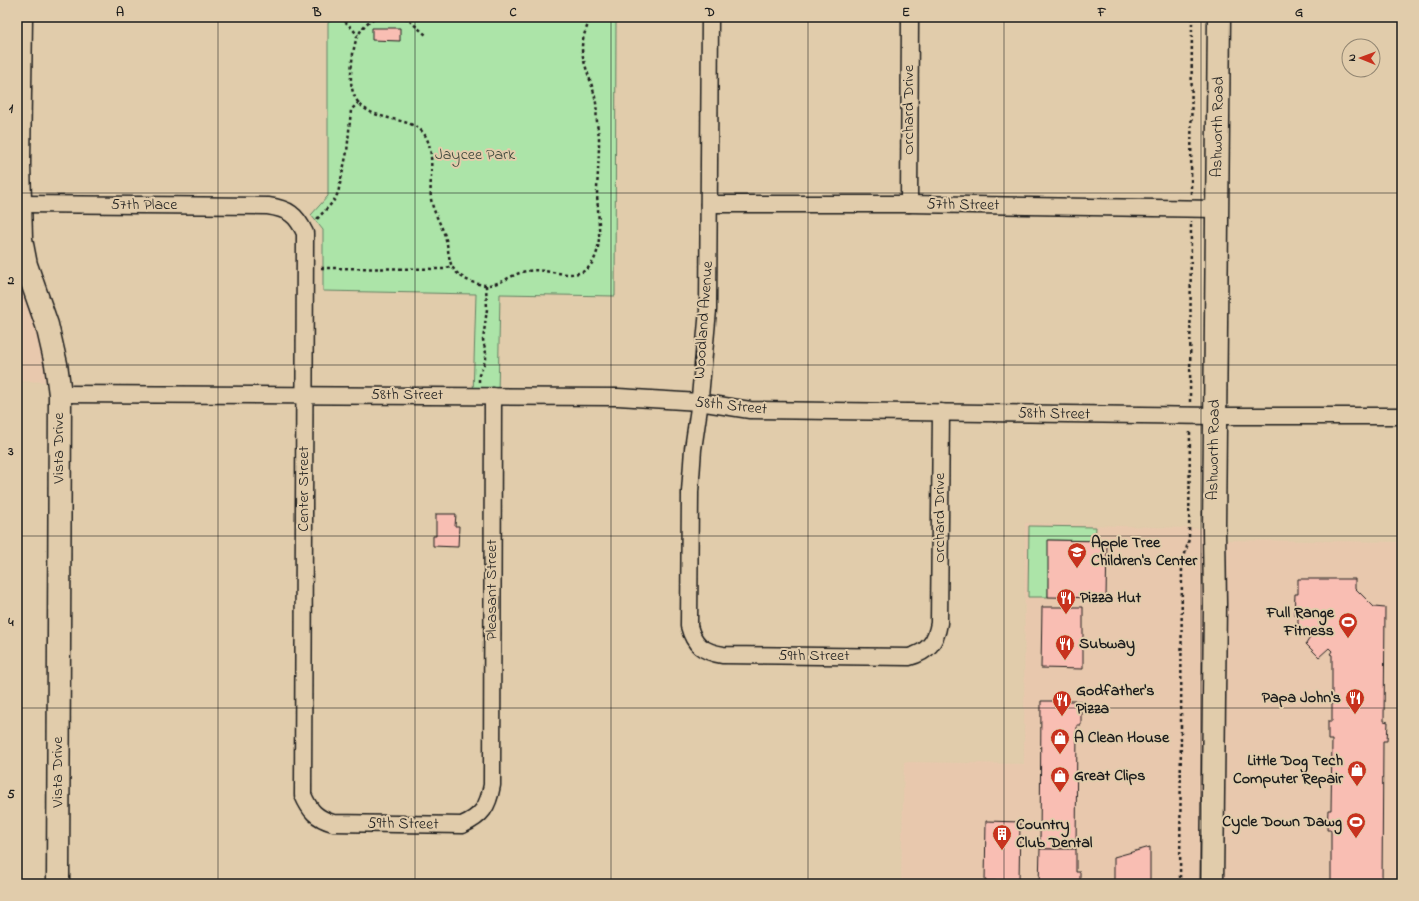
<svg xmlns="http://www.w3.org/2000/svg" width="1419" height="901" font-family="'Indie Flower',sans-serif">
<style>
.built{fill:#e8c8ad}
.green{fill:#ace4a8;stroke:#648062}
.building{fill:#f9beb3;stroke:#1c1c1c}
.lines{fill:none;stroke-linecap:round;stroke-linejoin:round}
.street-casing{stroke:#1c1c1c;stroke-width:19}
.secondary-casing{stroke:#1c1c1c;stroke-width:25}
.path{stroke:#1c1c1c;stroke-width:2.5;stroke-dasharray:3 3;stroke-linecap:butt}
.street{stroke:#e1ccab;stroke-width:16}
.secondary{stroke:#e1ccab;stroke-width:22}
.grid{fill:none;stroke:#1c1c1c;stroke-width:1;stroke-opacity:0.55}
.labels{text-anchor:middle;dominant-baseline:central;stroke-width:4;stroke-linejoin:round;paint-order:stroke}
.street-label{font-size:16px;fill:#1c1c1c;stroke:#e1ccab}
.park-label{font-size:16px;fill:#394438;stroke:#e1ccab}
.poi-label{font-size:16px;font-weight:bold;fill:#1c1c1c;stroke:#e1ccab;text-anchor:start}
.neatline{fill:none;stroke:#1c1c1c;stroke-width:1.5}
.grid-label{font-size:13px;text-anchor:middle;font-weight:bold;fill:#1c1c1c}
</style>
<rect width="100%" height="100%" fill="#e1ccab"/>
<filter id="ink" filterUnits="userSpaceOnUse"><feTurbulence type="fractalNoise" baseFrequency=".025" numOctaves="2"/><feDisplacementMap in="SourceGraphic" scale="8" xChannelSelector="R" yChannelSelector="G"/><feConvolveMatrix kernelMatrix="1 2 1 2 8 2 1 2 1" color-interpolation-filters="sRGB"/></filter>
<g filter="url(#ink)">
<g class="built">
<polygon points="17,293 35,294 58,382 17,381"/>
<polygon points="1025,523 1214,529 1214,540 1402,542 1402,884 901,884 904,762 1024,764"/>
</g>
<g class="green">
<polygon points="335,17 616,17 615,296 500,294 498,396 473,396 476,294 323,291 323,230 311,215 328,196 328,23"/>
<polygon points="1029,526 1096,527 1095,541 1049,540 1048,597 1028,597"/>
</g>
<g class="building">
<polygon points="372,28 400,28 400,41 372,40"/>
<polygon points="436,514 456,514 455,526 459,526 458,547 433,546 433,536 436,536"/>
<polygon points="1048,540 1107,541 1106,598 1048,597"/>
<polygon points="1298,579 1355,579 1355,588 1374,607 1385,608 1384,721 1388,722 1387,741 1383,741 1382,884 1331,884 1331,830 1327,830 1328,810 1331,810 1332,740 1328,740 1328,721 1332,721 1332,655 1330,654 1332,651 1329,648 1319,657 1306,644 1311,636 1307,631 1298,630 1298,615 1294,615 1295,594 1298,594"/>
<polygon points="1042,607 1083,607 1083,669 1041,668"/>
<polygon points="1041,701 1081,701 1081,725 1077,725 1076,849 1040,849"/>
<polygon points="986,821 1020,822 1019,881 985,881"/>
<polygon points="1150,847 1150,884 1114,884 1114,857"/>
<polygon points="1040,849 1076,849 1076,872 1080,872 1080,884 1039,884"/>
</g>
<g class="lines">
<defs>
<g id="street">
<path d="M710 17 708 310 699 408 693 449 690 492 689 626C694 645 703 652 723 655L909 657C928 652 936 642 939 623L941 412"/>
<path d="M20 204 268 206C288 209 296 214 305 233L303 795C310 811 316 818 333 823L462 825C482 816 488 807 492 785L493 396"/>
<polyline points="709,204 909,204 1217,209"/>
<polyline points="909,204 910,17"/>
<polyline points="60,394 618,397 699,402 750,410 1215,416 1402,416"/>
</g>
<g id="secondary">
<polyline points="21,17 19,163 21,239 26,265 47,325 56,364 60,394 58,884"/>
<polyline points="1212,884 1215,604 1214,529 1219,17"/>
</g>
</defs>
<use href="#street" class="street-casing"/>
<use href="#secondary" class="secondary-casing"/>
<g class="path">
<polyline points="341,17 358,35"/>
<path d="M380 17C369 18 362 28 357 37 353 49 352 60 351 73 348 133 414 107 427 139 435 157 429 180 431 199 433 212 441 224 445 236 448 245 448 255 451 264 456 277 474 285 487 285 501 285 513 273 527 271 545 267 572 281 587 269 593 264 597 254 598 247 601 228 597 208 597 189 598 172 599 156 599 139 599 133 597 127 597 121 596 115 597 109 596 103 594 86 582 63 582 48 582 37 587 27 591 17"/>
<polyline points="405,17 426,35"/>
<polyline points="1191,194 1192,17"/>
<polyline points="317,219 333,202 338,193 347,152 351,110 359,102"/>
<polyline points="321,268 445,269 452,265"/>
<polyline points="479,382 479,375 486,359 486,353 483,340 487,309 486,285"/>
<polyline points="1190,402 1191,221"/>
<polyline points="1180,884 1182,565 1189,539 1190,429"/>
</g>
<use href="#street" class="street"/>
<use href="#secondary" class="secondary"/>
</g>
</g>
<path class="grid" d="M218 17V884M415 17V884M611 17V884M808 17V884M1004 17V884M1201 17V884M17 193H1402M17 365H1402M17 536H1402M17 708H1402"/>
<defs>
<symbol id="school-pin" viewBox="-11 -11 22 30"><path d="M0 17L-7.5 6A9.5 9.5 0 1 1 7.5 6Z" fill="#c8321e" stroke="#e1ccab"/><path d="M0-5L7-2L0 1L-7-2ZM-4 1L0 2.5L4 1V4Q0 6-4 4Z" fill="#fff"/></symbol>
<symbol id="restaurant-pin" viewBox="-11 -11 22 30"><path d="M0 17L-7.5 6A9.5 9.5 0 1 1 7.5 6Z" fill="#c8321e" stroke="#e1ccab"/><path d="M-5-6h1v4h1v-4h1v4h1v-4h1v5L-1.5 .5V6h-2V.5L-5-1ZM5-6V6H3V1.5H1.5Q1.5-4 5-6Z" fill="#fff"/></symbol>
<symbol id="stadium-pin" viewBox="-11 -11 22 30"><path d="M0 17L-7.5 6A9.5 9.5 0 1 1 7.5 6Z" fill="#c8321e" stroke="#e1ccab"/><path d="M0-5a6.5 5 0 1 0 0 10a6.5 5 0 1 0 0-10ZM-3.5-1.8h7v3.6h-7Z" fill="#fff"/></symbol>
<symbol id="shop-pin" viewBox="-11 -11 22 30"><path d="M0 17L-7.5 6A9.5 9.5 0 1 1 7.5 6Z" fill="#c8321e" stroke="#e1ccab"/><path d="M-5-2.5h2.3a2.7 3.5 0 0 1 5.4 0H5L5.5 6h-11ZM-1.5-2.5h3a1.5 2.3 0 0 0-3 0Z" fill="#fff"/></symbol>
<symbol id="building-pin" viewBox="-11 -11 22 30"><path d="M0 17L-7.5 6A9.5 9.5 0 1 1 7.5 6Z" fill="#c8321e" stroke="#e1ccab"/><path d="M-4-6H4V6H1V3H-1V6H-4ZM-2.5-4.3h1.7v1.8h-1.7ZM.8-4.3h1.7v1.8H.8ZM-2.5-1h1.7V.8h-1.7ZM.8-1h1.7V.8H.8Z" fill="#fff"/></symbol>
</defs>
<g fill-rule="evenodd">
<use href="#school-pin" x="1066" y="541" width="22" height="30"/>
<use href="#restaurant-pin" x="1055" y="587" width="22" height="30"/>
<use href="#stadium-pin" x="1337" y="611" width="22" height="30"/>
<use href="#restaurant-pin" x="1054" y="633" width="22" height="30"/>
<use href="#restaurant-pin" x="1344" y="687" width="22" height="30"/>
<use href="#restaurant-pin" x="1051" y="689" width="22" height="30"/>
<use href="#shop-pin" x="1049" y="727" width="22" height="30"/>
<use href="#shop-pin" x="1346" y="759" width="22" height="30"/>
<use href="#shop-pin" x="1049" y="765" width="22" height="30"/>
<use href="#stadium-pin" x="1345" y="811" width="22" height="30"/>
<use href="#building-pin" x="991" y="823" width="22" height="30"/>
</g>
<g class="labels">
<g class="street-label">
<text transform="translate(909 110) rotate(-90)">Orchard Drive</text>
<text transform="translate(1218 127) rotate(-89)">Ashworth Road</text>
<text x="144" y="205">57th Place</text>
<text transform="translate(963 205) rotate(1)">57th Street</text>
<text transform="translate(704 320) rotate(-86)">Woodland Avenue</text>
<text x="407" y="395">58th Street</text>
<text transform="translate(731 406) rotate(6)">58th Street</text>
<text transform="translate(1054 414) rotate(1)">58th Street</text>
<text transform="translate(59 448) rotate(-90)">Vista Drive</text>
<text transform="translate(1214 450) rotate(-89)">Ashworth Road</text>
<text transform="translate(304 489) rotate(-90)">Center Street</text>
<text transform="translate(940 518) rotate(-90)">Orchard Drive</text>
<text transform="translate(492 590) rotate(-90)">Pleasant Street</text>
<text x="814" y="656">59th Street</text>
<text transform="translate(58 772) rotate(-90)">Vista Drive</text>
<text transform="translate(403 824) rotate(1)">59th Street</text>
</g>
<g class="park-label">
<text x="475" y="155">Jaycee Park</text>
</g>
<g class="poi-label">
<text x="1091" y="543">Apple Tree<tspan x="1091" dy="18">Children's Center</tspan></text>
<text x="1080" y="598">Pizza Hut</text>
<text x="1334" y="613" text-anchor="end">Full Range<tspan x="1334" dy="18">Fitness</tspan></text>
<text x="1079" y="644">Subway</text>
<text x="1076" y="691">Godfather's<tspan x="1076" dy="18">Pizza</tspan></text>
<text x="1341" y="698" text-anchor="end">Papa John's</text>
<text x="1074" y="738">A Clean House</text>
<text x="1343" y="761" text-anchor="end">Little Dog Tech<tspan x="1343" dy="18">Computer Repair</tspan></text>
<text x="1074" y="776">Great Clips</text>
<text x="1342" y="822" text-anchor="end">Cycle Down Dawg</text>
<text x="1016" y="825">Country<tspan x="1016" dy="18">Club Dental</tspan></text>
</g>
</g>
<rect width="1419" height="901" fill="none" stroke="#e1ccab" stroke-width="44"/>
<g transform="translate(1361 58) rotate(271)"><circle r="19" fill="#e1ccab" stroke="#928672"/>
<path d="M0-3L7 15L0 10L-7 15Z" fill="#c8321e"/>
<text y="-6" font-size="11" font-weight="bold" text-anchor="middle" fill="#1c1c1c">N</text>
</g>
<rect x="22" y="22" width="1375" height="857" class="neatline"/>
<g class="grid-label">
<text x="120" y="16">A</text>
<text x="317" y="16">B</text>
<text x="513" y="16">C</text>
<text x="710" y="16">D</text>
<text x="906" y="16">E</text>
<text x="1102" y="16">F</text>
<text x="1299" y="16">G</text>
<text x="11" y="112">1</text>
<text x="11" y="284">2</text>
<text x="11" y="455">3</text>
<text x="11" y="626">4</text>
<text x="11" y="798">5</text>
</g>
</svg>
